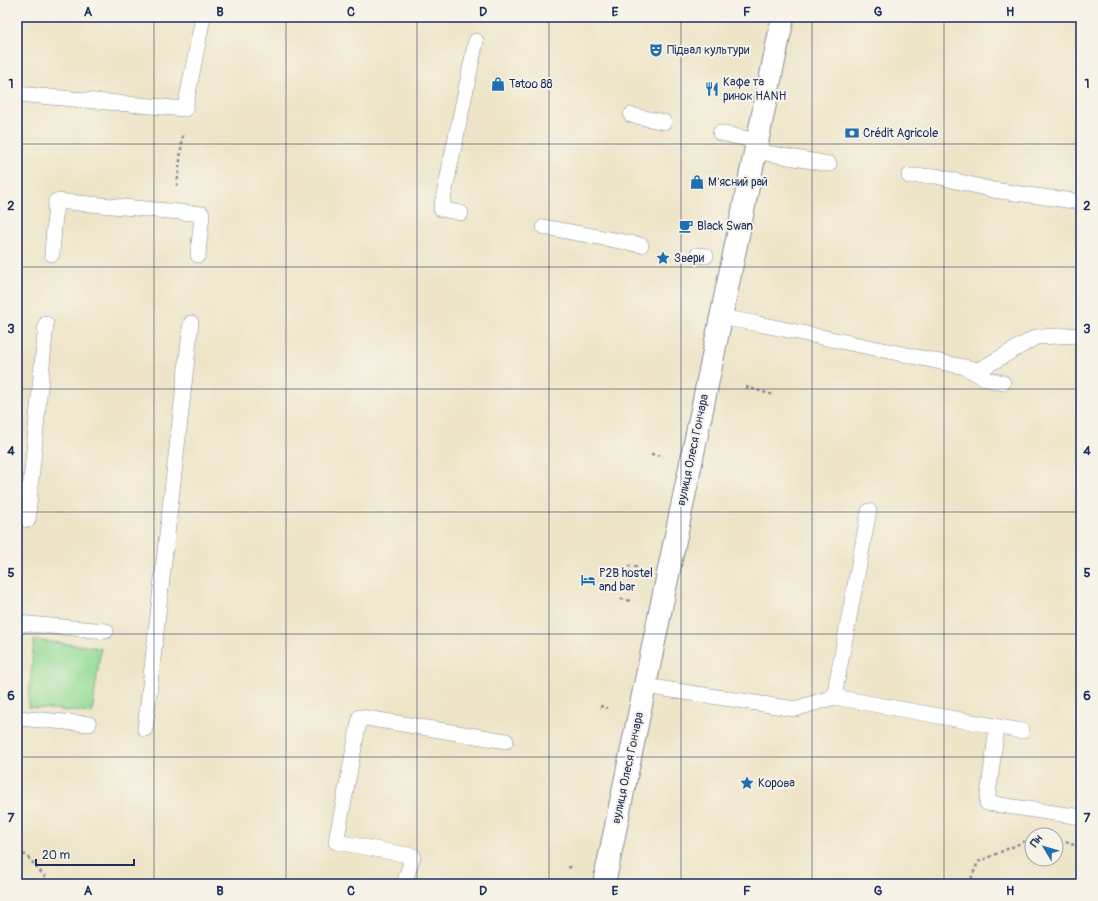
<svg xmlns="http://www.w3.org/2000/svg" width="1098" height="901" font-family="Pangolin,sans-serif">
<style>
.green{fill:#95dc96;stroke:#58867a}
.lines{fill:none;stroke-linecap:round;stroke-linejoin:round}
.lane-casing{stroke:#848a93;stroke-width:16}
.secondary-casing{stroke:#848a93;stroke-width:24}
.path{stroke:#848a93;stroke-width:2.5;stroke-dasharray:3 3;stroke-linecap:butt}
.lane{stroke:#fff;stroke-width:15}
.secondary{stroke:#fff;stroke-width:22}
.grid{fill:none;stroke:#1b2f5e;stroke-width:1;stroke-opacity:0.55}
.labels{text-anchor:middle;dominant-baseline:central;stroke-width:4;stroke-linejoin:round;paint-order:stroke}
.poi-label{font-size:12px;fill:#1b2f5e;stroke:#f7f3e8;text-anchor:start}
.street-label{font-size:12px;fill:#1b2f5e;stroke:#f7f3e8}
.neatline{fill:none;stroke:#1b2f5e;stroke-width:1.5}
.grid-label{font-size:13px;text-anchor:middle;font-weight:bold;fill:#1b2f5e}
</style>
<rect width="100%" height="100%" fill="#f7f3e8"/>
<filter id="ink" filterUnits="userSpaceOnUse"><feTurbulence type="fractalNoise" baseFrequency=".025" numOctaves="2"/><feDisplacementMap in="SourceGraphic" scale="8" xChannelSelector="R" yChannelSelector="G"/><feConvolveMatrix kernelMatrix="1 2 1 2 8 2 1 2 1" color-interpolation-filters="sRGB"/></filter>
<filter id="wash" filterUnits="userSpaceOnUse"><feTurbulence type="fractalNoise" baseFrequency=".012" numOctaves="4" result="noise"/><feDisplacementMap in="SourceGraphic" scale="16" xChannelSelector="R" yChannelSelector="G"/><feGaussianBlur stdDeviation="0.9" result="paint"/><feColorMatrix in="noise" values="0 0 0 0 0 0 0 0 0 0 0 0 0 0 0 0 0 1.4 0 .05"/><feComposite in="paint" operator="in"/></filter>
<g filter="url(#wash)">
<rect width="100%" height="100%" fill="#eee5c8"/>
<polygon class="green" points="34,640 101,648 92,713 28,707"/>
</g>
<g filter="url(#ink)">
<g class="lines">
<defs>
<g id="lane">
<polyline points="17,94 185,109 203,17"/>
<polyline points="631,115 664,122"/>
<polyline points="720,133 757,141"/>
<polyline points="755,151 829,164"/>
<polyline points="909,176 936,176 993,190 1081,202"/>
<polyline points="461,213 441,209 476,41"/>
<polyline points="544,227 641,245"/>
<polyline points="52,254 56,201 202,214 198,255"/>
<polyline points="697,255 706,256"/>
<polyline points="720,317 759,324 979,370 1036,337 1081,335"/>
<polyline points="968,369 987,379 1003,383"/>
<polyline points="17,490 30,491 46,324"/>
<polyline points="28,520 30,491"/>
<polyline points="17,629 18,623 106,631"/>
<polyline points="645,686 795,709 834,697 1022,731"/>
<polyline points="834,697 869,511"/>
<polyline points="17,718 89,724"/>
<polyline points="997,727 987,803 1081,817"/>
<polyline points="145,729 191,323"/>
<polyline points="404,884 413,856 336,842 360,717 506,741"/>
</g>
<polyline id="secondary" points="604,884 783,17"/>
</defs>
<use href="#lane" class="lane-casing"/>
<use href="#secondary" class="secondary-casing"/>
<g class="path">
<polyline points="177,186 183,133"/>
<polyline points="746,387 774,395"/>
<polyline points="651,454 663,456"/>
<polyline points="628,566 638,567"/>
<polyline points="621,599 631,601"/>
<polyline points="600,706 608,708"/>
<polyline points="1066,841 1081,849"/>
<polyline points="17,854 26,855 51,884"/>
<polyline points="568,867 574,868"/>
<polyline points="969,884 978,862 1032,838"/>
</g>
<use href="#lane" class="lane"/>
<use href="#secondary" class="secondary"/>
</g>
</g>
<path class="grid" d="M154 17V884M286 17V884M417 17V884M549 17V884M681 17V884M812 17V884M944 17V884M17 144H1081M17 267H1081M17 389H1081M17 512H1081M17 634H1081M17 757H1081"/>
<defs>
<symbol id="theatre-bare" viewBox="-9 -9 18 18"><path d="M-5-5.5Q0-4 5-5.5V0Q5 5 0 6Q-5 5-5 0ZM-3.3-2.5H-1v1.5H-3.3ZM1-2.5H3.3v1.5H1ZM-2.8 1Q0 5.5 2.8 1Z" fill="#1f6fb2" stroke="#f7f3e8" stroke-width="2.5" paint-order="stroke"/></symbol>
<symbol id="shop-bare" viewBox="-9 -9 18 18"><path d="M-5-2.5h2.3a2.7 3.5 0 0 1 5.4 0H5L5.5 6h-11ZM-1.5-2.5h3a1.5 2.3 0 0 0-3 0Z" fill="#1f6fb2" stroke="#f7f3e8" stroke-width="2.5" paint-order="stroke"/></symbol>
<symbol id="restaurant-bare" viewBox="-9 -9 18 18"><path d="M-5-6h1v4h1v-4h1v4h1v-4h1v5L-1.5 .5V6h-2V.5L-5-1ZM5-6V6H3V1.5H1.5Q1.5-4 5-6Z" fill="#1f6fb2" stroke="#f7f3e8" stroke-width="2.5" paint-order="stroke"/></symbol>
<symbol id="bank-bare" viewBox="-9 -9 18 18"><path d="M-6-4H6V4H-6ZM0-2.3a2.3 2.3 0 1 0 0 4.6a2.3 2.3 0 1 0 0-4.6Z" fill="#1f6fb2" stroke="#f7f3e8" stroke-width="2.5" paint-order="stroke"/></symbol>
<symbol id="cafe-bare" viewBox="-9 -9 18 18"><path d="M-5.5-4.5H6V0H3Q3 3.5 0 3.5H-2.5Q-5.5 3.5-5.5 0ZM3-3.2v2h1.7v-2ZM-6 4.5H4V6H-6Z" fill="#1f6fb2" stroke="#f7f3e8" stroke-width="2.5" paint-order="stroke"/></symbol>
<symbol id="sight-bare" viewBox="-9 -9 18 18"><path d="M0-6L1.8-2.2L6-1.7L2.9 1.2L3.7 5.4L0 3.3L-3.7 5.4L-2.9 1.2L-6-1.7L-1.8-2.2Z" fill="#1f6fb2" stroke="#f7f3e8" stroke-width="2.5" paint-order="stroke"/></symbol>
<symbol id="hotel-bare" viewBox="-9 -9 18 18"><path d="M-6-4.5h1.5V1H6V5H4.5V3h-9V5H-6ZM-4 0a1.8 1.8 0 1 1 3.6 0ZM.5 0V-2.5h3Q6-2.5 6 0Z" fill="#1f6fb2" stroke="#f7f3e8" stroke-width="2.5" paint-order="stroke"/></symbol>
</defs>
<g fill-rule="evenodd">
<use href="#theatre-bare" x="646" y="40" width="20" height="20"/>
<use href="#shop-bare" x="488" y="74" width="20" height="20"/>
<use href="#restaurant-bare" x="702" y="79" width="20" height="20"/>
<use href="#bank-bare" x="842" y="123" width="20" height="20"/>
<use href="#shop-bare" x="687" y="172" width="20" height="20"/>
<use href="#cafe-bare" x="676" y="216" width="20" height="20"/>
<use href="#sight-bare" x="653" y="248" width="20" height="20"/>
<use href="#hotel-bare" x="578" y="570" width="20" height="20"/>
<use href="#sight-bare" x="737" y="773" width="20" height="20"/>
</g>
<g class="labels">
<g class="poi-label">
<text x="667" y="50">Підвал культури</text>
<text x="723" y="82">Кафе та<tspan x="723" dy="14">ринок HANH</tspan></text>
<text x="509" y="84">Tatoo 88</text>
<text x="863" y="133">Crédit Agricole</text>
<text x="708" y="182">Мʼясний рай</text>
<text x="697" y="226">Black Swan</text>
<text x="674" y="258">Звери</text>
<text x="599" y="573">P2B hostel<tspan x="599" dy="14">and bar</tspan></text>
<text x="758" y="783">Корова</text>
</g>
<g class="street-label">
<text transform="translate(693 450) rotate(-78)">вулиця Олеся Гончара</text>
<text transform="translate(628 768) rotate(-78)">вулиця Олеся Гончара</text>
</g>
</g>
<rect width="1098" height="901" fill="none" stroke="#f7f3e8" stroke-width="44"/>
<g transform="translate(1044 847) rotate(308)"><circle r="19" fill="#f7f3e8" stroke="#9fa5b1"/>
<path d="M0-3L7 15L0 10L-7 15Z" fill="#1f6fb2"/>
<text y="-6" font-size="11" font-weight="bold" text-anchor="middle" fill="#1b2f5e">Пн</text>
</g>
<path d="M36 859v6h98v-6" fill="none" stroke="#1b2f5e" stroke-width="2"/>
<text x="42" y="859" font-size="12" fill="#1b2f5e" stroke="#f7f3e8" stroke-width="3" paint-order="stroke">20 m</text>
<rect x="22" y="22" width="1054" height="857" class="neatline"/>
<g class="grid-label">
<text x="88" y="16">A</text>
<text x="220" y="16">B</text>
<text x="351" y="16">C</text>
<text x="483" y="16">D</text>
<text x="615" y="16">E</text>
<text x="747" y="16">F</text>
<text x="878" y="16">G</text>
<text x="1010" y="16">H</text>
<text x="11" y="88">1</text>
<text x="1087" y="88">1</text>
<text x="11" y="210">2</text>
<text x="1087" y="210">2</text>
<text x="11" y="333">3</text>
<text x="1087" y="333">3</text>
<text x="11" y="455">4</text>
<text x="1087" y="455">4</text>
<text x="11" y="577">5</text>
<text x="1087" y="577">5</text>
<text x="11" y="700">6</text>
<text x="1087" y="700">6</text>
<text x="11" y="822">7</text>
<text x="1087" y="822">7</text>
<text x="88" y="895">A</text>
<text x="220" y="895">B</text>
<text x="351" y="895">C</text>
<text x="483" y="895">D</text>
<text x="615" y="895">E</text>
<text x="747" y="895">F</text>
<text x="878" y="895">G</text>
<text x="1010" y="895">H</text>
</g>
</svg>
